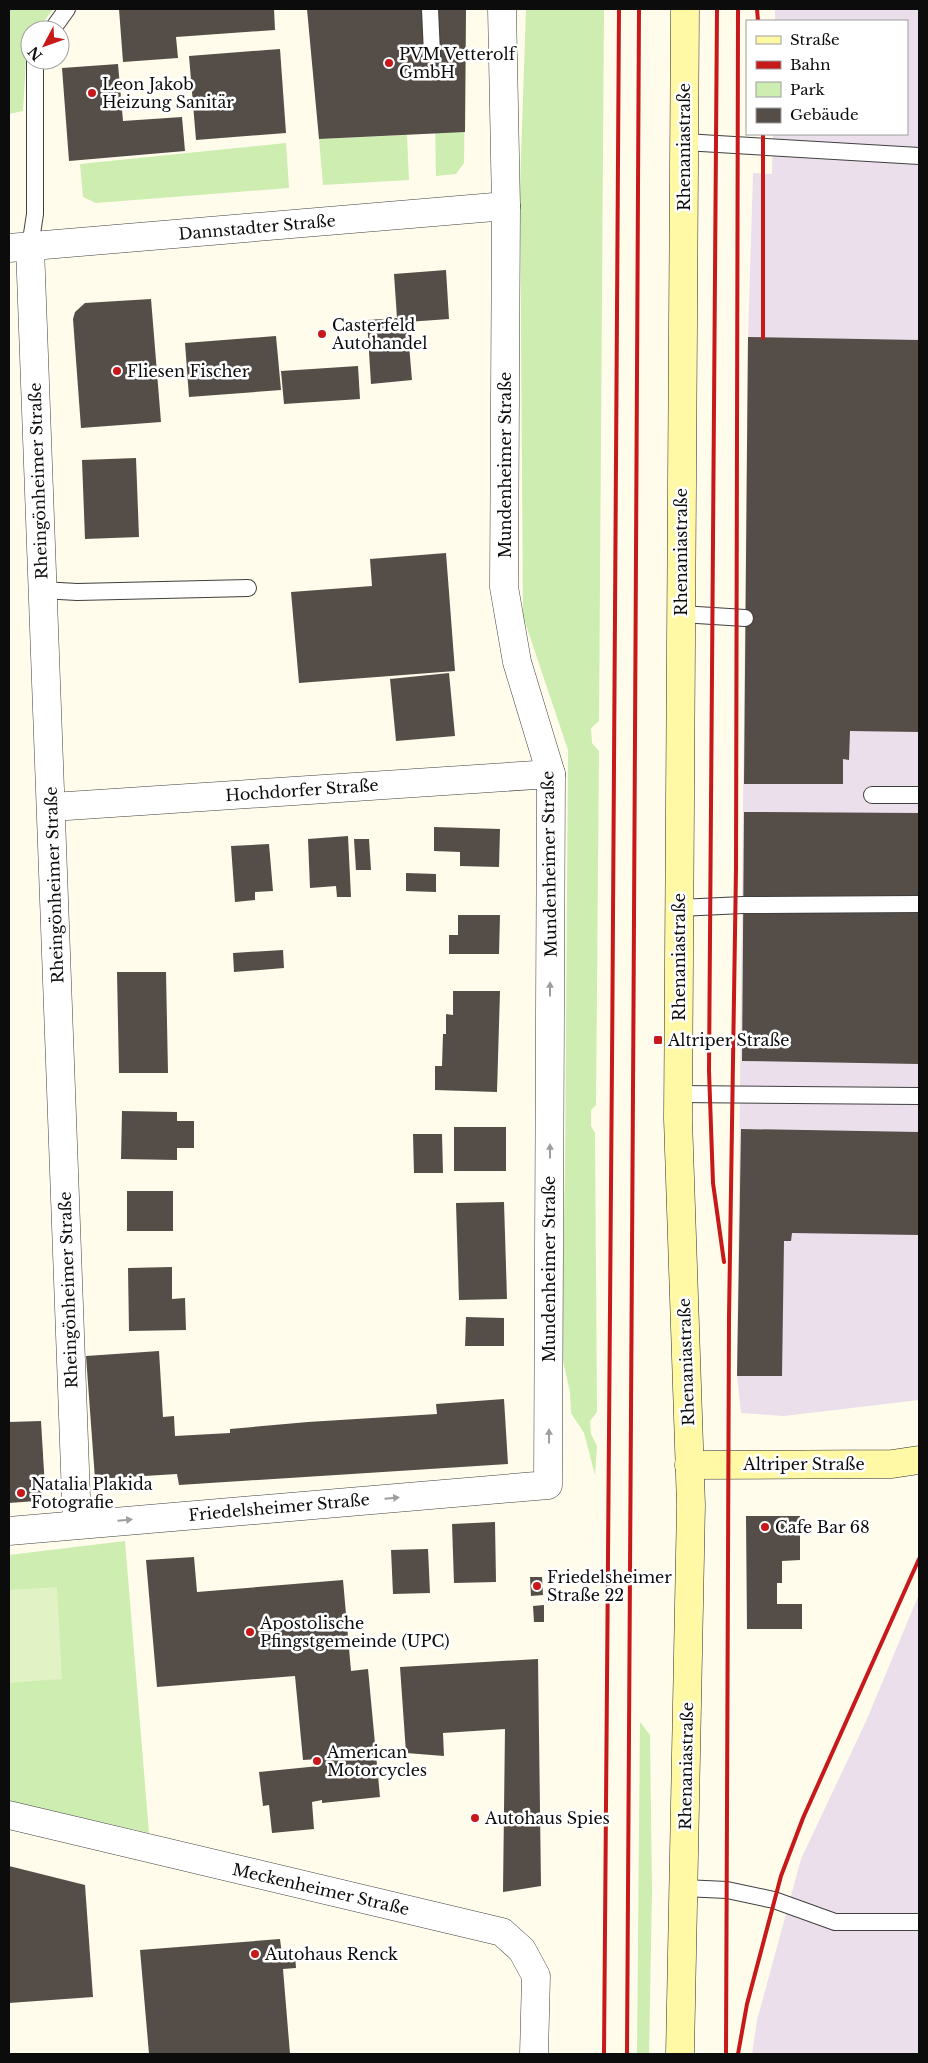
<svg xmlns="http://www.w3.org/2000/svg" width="928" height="2063" font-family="'Libre Baskerville',serif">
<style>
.industrial{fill:#ebdfec}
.green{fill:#cdedb1}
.pitch{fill:#e1f3c4}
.building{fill:#554d47}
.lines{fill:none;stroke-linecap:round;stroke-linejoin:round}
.lane-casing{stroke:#3f3f3f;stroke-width:18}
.street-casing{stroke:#3f3f3f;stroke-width:29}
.secondary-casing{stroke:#2e2e2e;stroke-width:29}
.lane{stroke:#fff;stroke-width:16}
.street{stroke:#fff;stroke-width:28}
.secondary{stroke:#fff9a6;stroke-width:28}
.rail{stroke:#c7181a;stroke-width:4}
.oneway{fill:#9e9e9e}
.poi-dot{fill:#c7181a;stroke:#fff;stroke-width:2}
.labels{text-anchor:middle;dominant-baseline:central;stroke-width:5;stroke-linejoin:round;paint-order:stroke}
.poi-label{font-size:16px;fill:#0c0c0c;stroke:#fff;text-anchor:start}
.street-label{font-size:16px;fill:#0c0c0c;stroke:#fff}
</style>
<rect width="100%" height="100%" fill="#fffceb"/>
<g class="industrial">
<polygon points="775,9 919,9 919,1400 784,1416 741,1413 737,1376 748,337 753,173 772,174 773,134 907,134 907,21 775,21"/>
<polygon points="919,1594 919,2054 752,2054 757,2020 801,1859 867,1719"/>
</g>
<g class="green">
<polygon points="9,9 53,9 37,30 30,30 30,39 27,43 23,111 9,114"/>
<polygon points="451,9 466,9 464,163 456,174 436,176 434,56 450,52"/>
<polygon points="526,9 604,9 599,721 591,728 592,743 599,751 596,1105 591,1110 591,1126 595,1133 597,1412 590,1421 591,1434 597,1446 595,1475 584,1433 571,1413 570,1392 561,1352 565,1174 568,750 523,616 520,186"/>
<polygon points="407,135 409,180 323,185 319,139"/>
<polygon points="286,143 289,188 96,203 83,197 80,164"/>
<polygon points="125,1541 149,1833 9,1801 9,1555"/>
<polygon points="640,1722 650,1735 652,1891 649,2054 637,2054"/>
</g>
<polygon class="pitch" points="57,1587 62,1679 9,1683 9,1590"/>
<g class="building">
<polygon points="119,9 274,9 275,30 176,37 178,58 123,62"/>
<polygon points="307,9 466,9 465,132 319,139"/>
<polygon points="280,49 286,133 196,140 189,56"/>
<polygon points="118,64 123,121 182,117 185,151 69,161 62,68"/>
<polygon points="446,270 449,319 407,322 412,380 371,384 367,320 397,318 394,274"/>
<polygon points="151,299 161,422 81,428 73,319 75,312 85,303"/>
<polygon points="276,336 281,390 189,397 185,343"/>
<polygon points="748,337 919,340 919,732 850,731 849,760 843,759 843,784 744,784"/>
<polygon points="358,366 360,399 284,404 281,371"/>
<polygon points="136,458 139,537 85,539 82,460"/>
<polygon points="446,553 455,671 299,683 291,592 372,586 370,559"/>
<polygon points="449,673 455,736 396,741 390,679"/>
<polygon points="744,812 919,813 919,1064 742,1061"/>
<polygon points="434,827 500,829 499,867 460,866 460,852 434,851"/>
<polygon points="348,836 351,897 337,897 336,886 310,888 308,839"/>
<polygon points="354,839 369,839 371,870 356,870"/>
<polygon points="269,844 273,891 255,892 255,900 235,902 231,846"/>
<polygon points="406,873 436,874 436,892 406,891"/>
<polygon points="458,915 500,915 499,954 449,954 449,935 458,935"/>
<polygon points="283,950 284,968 234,972 233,953"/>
<polygon points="117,972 166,972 168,1073 119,1073"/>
<polygon points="453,991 500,991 497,1092 435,1090 435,1066 442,1066 443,1034 446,1034 446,1014 453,1015"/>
<polygon points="122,1111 177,1112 177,1121 194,1121 194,1148 177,1148 177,1160 121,1159"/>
<rect x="454" y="1127" width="52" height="44"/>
<polygon points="741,1129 919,1132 919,1235 792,1233 791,1241 784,1241 782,1376 737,1376"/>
<polygon points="413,1134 442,1134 443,1173 414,1173"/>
<rect x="127" y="1191" width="46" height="40"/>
<polygon points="504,1202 507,1299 459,1300 456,1203"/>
<polygon points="172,1267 172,1299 185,1298 186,1330 129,1331 128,1268"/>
<polygon points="466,1317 504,1318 504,1346 465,1346"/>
<polygon points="159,1351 163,1417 174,1416 175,1436 230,1433 230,1429 308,1422 437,1414 436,1404 504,1399 508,1464 179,1485 177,1474 95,1479 86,1356"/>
<polygon points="41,1421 45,1488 36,1501 9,1503 9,1422"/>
<polygon points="746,1516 800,1516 800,1560 782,1561 782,1583 777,1583 777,1604 802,1604 802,1629 747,1629"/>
<polygon points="495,1522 496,1582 454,1583 452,1524"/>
<polygon points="428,1549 430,1593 393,1594 391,1550"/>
<polygon points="194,1557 197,1592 343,1580 351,1671 368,1669 380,1797 322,1803 322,1800 312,1802 314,1829 272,1833 269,1805 263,1806 259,1772 319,1766 318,1759 303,1760 295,1676 157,1687 146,1560"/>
<polygon points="530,1577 542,1577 543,1595 531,1596"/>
<polygon points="544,1605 544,1622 534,1622 533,1606"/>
<polygon points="538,1659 541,1886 503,1892 505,1729 443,1733 444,1756 406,1753 400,1667"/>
<polygon points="9,1866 85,1885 93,1997 9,2003"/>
<polygon points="280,1939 282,1955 295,1955 296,1968 283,1969 290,2054 149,2054 140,1950"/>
</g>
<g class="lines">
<defs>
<g id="lane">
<polyline points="430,9 432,54"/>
<polyline points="52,30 67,9"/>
<polyline points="684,142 919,156"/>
<polyline points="30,247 35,214 35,60"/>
<polyline points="42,590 77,592 248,588"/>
<polyline points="681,614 745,618"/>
<polyline points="872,795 919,795"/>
<polyline points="679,908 743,905 919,904"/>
<polyline points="678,1094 919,1096"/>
<polyline points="683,1888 727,1890 774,1900 835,1922 919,1922"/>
</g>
<g id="street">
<path d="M30 247C46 672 61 1098 77 1524"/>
<polyline points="9,248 506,206"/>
<polyline points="52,807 551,774"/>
<polyline points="9,1531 548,1485 551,774 517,662 504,587 506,206 502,9"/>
<polyline points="9,1815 502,1932 522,1950 536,1976 534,2054"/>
</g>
<g id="secondary">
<polyline points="689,1465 892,1464 919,1460"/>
<polyline points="680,2054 691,1505 678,1119 685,9"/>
</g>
</defs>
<use href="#lane" class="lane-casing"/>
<use href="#street" class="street-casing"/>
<use href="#secondary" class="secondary-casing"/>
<use href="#lane" class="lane"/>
<use href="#street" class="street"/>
<use href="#secondary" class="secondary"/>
<g class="rail">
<polyline points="717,9 709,1071 713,1183 724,1262"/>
<polyline points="757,9 758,21"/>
<polyline points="763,338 763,134"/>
<path d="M604 2054C612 1372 613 691 619 9"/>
<path d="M627 2054C634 1372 633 691 639 9"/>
<polyline points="726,2054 729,1317 736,869 738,9"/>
<polyline points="738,2054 747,2004 781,1876 803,1818 919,1559"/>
</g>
</g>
<defs><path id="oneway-solid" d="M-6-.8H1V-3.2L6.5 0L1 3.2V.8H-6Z" transform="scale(1.25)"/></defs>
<g class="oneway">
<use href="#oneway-solid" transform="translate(550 989) rotate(-90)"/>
<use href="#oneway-solid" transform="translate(550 1151) rotate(-90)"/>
<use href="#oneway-solid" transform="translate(549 1436) rotate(-90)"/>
<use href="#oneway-solid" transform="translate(392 1498) rotate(-5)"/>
<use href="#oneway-solid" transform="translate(125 1520) rotate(-5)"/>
</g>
<g class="poi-dot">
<circle cx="389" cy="63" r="5"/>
<circle cx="92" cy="93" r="5"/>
<circle cx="322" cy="334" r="5"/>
<circle cx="117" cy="371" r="5"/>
<rect x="653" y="1035" width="10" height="10" rx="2.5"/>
<circle cx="21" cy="1493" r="5"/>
<circle cx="765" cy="1527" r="5"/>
<circle cx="537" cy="1586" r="5"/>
<circle cx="250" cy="1632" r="5"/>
<circle cx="317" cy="1761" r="5"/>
<circle cx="475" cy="1818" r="5"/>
<circle cx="255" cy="1954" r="5"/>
</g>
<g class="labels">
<g class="poi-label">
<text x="399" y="54">PVM Vetterolf<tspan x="399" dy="18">GmbH</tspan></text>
<text x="102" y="84">Leon Jakob<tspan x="102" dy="18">Heizung Sanitär</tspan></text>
<text x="332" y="325">Casterfeld<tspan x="332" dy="18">Autohandel</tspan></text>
<text x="127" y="371">Fliesen Fischer</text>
<text x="668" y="1040">Altriper Straße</text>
<text x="31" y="1484">Natalia Plakida<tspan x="31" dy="18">Fotografie</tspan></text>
<text x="775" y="1527">Cafe Bar 68</text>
<text x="547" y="1577">Friedelsheimer<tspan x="547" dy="18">Straße 22</tspan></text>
<text x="260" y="1623">Apostolische<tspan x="260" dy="18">Pfingstgemeinde (UPC)</tspan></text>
<text x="327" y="1752">American<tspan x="327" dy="18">Motorcycles</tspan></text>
<text x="485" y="1818">Autohaus Spies</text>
<text x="265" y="1954">Autohaus Renck</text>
</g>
<g class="street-label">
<text transform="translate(684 147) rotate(-90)">Rhenaniastraße</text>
<text transform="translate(257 227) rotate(-5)">Dannstadter Straße</text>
<text transform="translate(505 465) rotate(-90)">Mundenheimer Straße</text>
<text transform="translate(38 481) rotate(-92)">Rheingönheimer Straße</text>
<text transform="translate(681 552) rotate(-90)">Rhenaniastraße</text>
<text transform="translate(302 790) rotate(-4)">Hochdorfer Straße</text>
<text transform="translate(549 864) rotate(-91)">Mundenheimer Straße</text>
<text transform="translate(54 885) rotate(-92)">Rheingönheimer Straße</text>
<text transform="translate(679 957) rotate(-90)">Rhenaniastraße</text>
<text transform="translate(549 1269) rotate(-90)">Mundenheimer Straße</text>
<text transform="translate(68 1290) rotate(-92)">Rheingönheimer Straße</text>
<text transform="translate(686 1362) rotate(-92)">Rhenaniastraße</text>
<text x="804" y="1464">Altriper Straße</text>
<text transform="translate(279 1507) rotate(-5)">Friedelsheimer Straße</text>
<text transform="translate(686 1766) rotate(-89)">Rhenaniastraße</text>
<text transform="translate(321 1889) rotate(13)">Meckenheimer Straße</text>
</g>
</g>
<rect width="928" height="2063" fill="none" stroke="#0c0c0c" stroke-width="20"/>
<rect x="746" y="20" width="162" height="115" fill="#ffffff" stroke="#9e9e9e"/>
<rect x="756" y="36" width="25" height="8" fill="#fff9a6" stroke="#9e9e9e"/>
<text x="790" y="45" font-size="15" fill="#0c0c0c">Straße</text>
<rect x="756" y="61" width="25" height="8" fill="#c7181a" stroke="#9e9e9e"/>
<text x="790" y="70" font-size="15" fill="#0c0c0c">Bahn</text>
<rect x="756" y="82" width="25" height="15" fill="#cdedb1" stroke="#9e9e9e"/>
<text x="790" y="95" font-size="15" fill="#0c0c0c">Park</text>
<rect x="756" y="108" width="25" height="15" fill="#554d47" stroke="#9e9e9e"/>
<text x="790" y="120" font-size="15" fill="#0c0c0c">Gebäude</text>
<g transform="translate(45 45) rotate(229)"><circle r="24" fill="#ffffff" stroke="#9e9e9e"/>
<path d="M0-4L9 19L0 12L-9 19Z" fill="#c7181a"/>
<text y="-8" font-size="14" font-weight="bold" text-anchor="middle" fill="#0c0c0c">N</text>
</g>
</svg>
